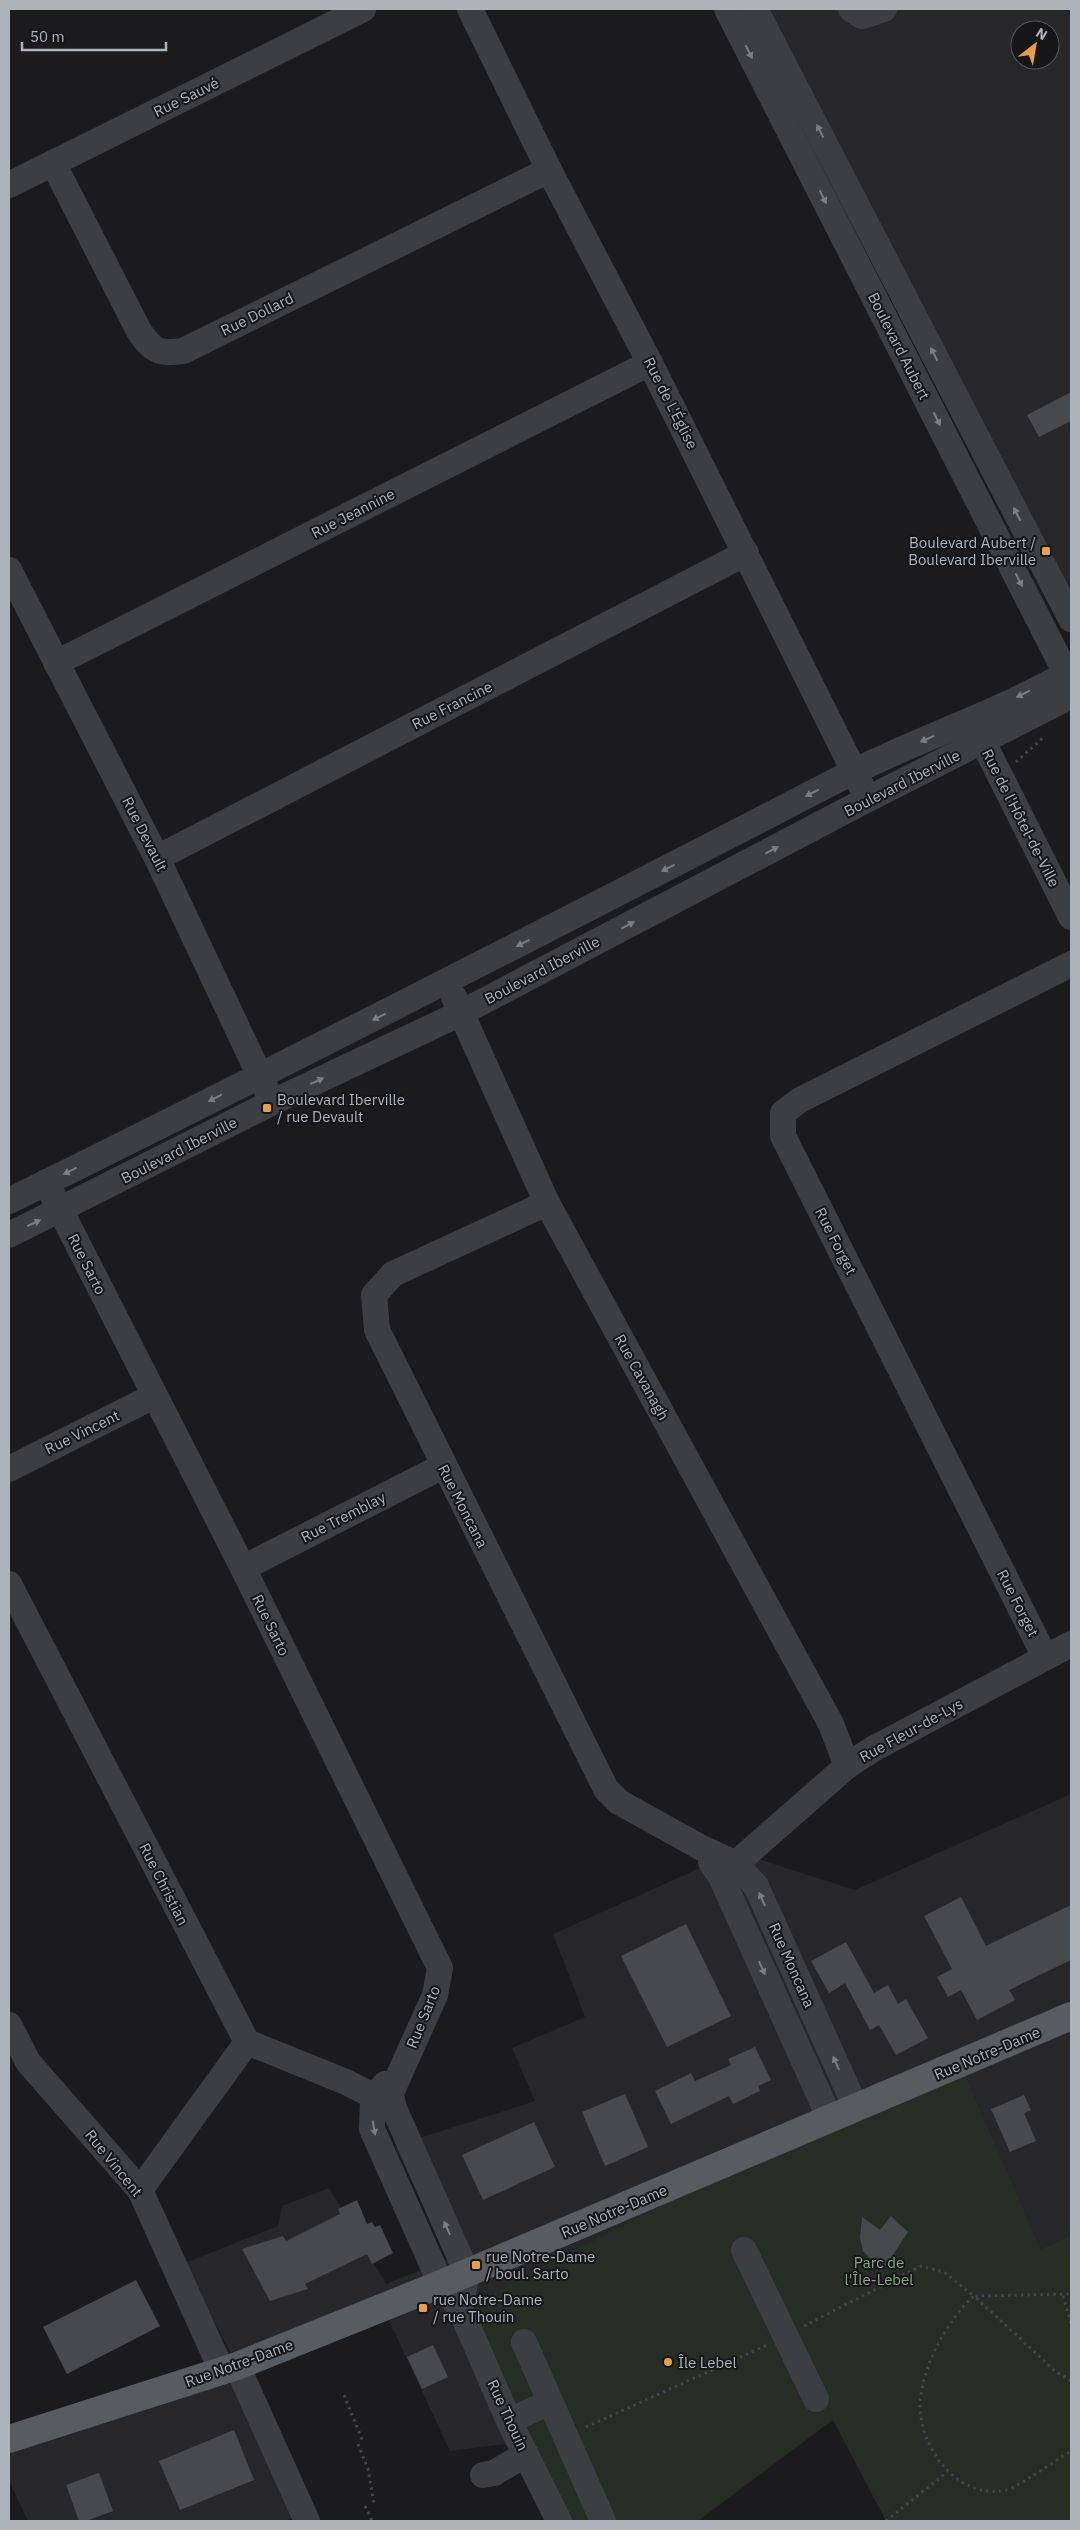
<svg xmlns="http://www.w3.org/2000/svg" width="1080" height="2530" font-family="'IBM Plex Sans',sans-serif">
<style>
.built{fill:#27272a;fill-rule:evenodd}
.green{fill:#252d25}
.building{fill:#48494d}
.lines{fill:none;stroke-linecap:round;stroke-linejoin:round}
.path{stroke:#424549;stroke-width:3;stroke-dasharray:2.5 4;stroke-linecap:butt}
.minor{stroke:#3c3e42;stroke-width:26}
.major{stroke:#585b60;stroke-width:28}
.oneway{fill:#7b7f85}
.poi-dot{fill:#e69f4a;stroke:#161618;stroke-width:2}
.labels{text-anchor:middle;dominant-baseline:central;stroke-width:4;stroke-linejoin:round;paint-order:stroke}
.street-label{font-size:15px;fill:#aeb4bb;stroke:#161618}
.poi-label{font-size:15px;fill:#aeb4bb;stroke:#161618;text-anchor:start}
.park-label{font-size:15px;fill:#89a587;stroke:#161618}
</style>
<rect width="100%" height="100%" fill="#1b1b1d"/>
<g class="built">
<path d="M757 9H1071V619ZM1020 30H1050V60H1020Z"/>
<polygon points="1071,1794 1071,2235 1041,2249 962,2067 515,2443 450,2451 386,2314 248,2370 293,2518 283,2521 28,2521 9,2481 9,2439 237,2366 185,2263 278,2226 282,2206 329,2188 386,2284 448,2259 395,2146 535,2101 512,2048 585,2017 553,1934 736,1852 855,1890"/>
</g>
<polygon class="green" points="962,2067 1041,2249 1071,2235 1071,2521 886,2521 833,2420 698,2521 553,2521 455,2313 723,2174"/>
<g class="building">
<polygon points="1071,392 1071,421 1039,437 1027,415"/>
<polygon points="961,1897 986,1946 1071,1905 1071,1960 1009,1990 1015,2000 977,2020 961,1990 948,1997 937,1977 952,1969 924,1916"/>
<polygon points="686,1924 731,2016 667,2047 621,1956"/>
<polygon points="846,1942 874,1993 888,1985 898,2004 906,1999 928,2038 896,2055 879,2025 870,2030 845,1983 829,1993 811,1961"/>
<polygon points="755,2047 771,2080 758,2086 760,2091 733,2104 729,2096 671,2124 655,2091 691,2073 695,2081 731,2065 728,2059"/>
<polygon points="625,2094 648,2147 605,2166 582,2112"/>
<polygon points="1024,2095 1031,2110 1024,2113 1036,2141 1010,2152 991,2109"/>
<polygon points="534,2122 555,2167 483,2200 462,2155"/>
<polygon points="357,2200 367,2224 372,2222 375,2227 380,2225 393,2253 372,2264 367,2254 305,2284 308,2289 270,2301 242,2249 283,2236 286,2241 340,2214 338,2209"/>
<polygon points="891,2216 908,2232 882,2271 863,2251 860,2238 862,2217 880,2230"/>
<polygon points="136,2280 160,2326 67,2374 43,2327"/>
<polygon points="433,2345 448,2377 422,2389 407,2357"/>
<polygon points="234,2430 254,2480 180,2510 159,2461"/>
<polygon points="99,2473 113,2511 86,2521 79,2521 66,2485"/>
</g>
<g class="lines">
<g class="path">
<polyline points="1016,762 1045,736"/>
<polyline points="1063,2296 1071,2323"/>
<polyline points="804,2326 921,2266 944,2272 974,2296 1071,2294"/>
<path d="M1071 2381 1054 2370 974 2296C946 2321 922 2367 920 2404 919 2447 958 2501 1006 2490 1018 2487 1058 2459 1071 2451"/>
<polyline points="344,2395 363,2442"/>
<polyline points="586,2427 767,2345"/>
<polyline points="358,2444 368,2469 374,2504"/>
<polyline points="365,2506 372,2521"/>
<polyline points="886,2521 947,2472"/>
</g>
<g class="minor">
<polyline points="470,9 549,170 650,363 862,787"/>
<polyline points="727,9 1071,683"/>
<polyline points="755,9 1071,619"/>
<polyline points="851,9 862,16 884,9"/>
<path d="M53 163 139 331C153 351 157 354 183 351L549 170"/>
<polyline points="9,185 363,9"/>
<polyline points="9,570 157,858 267,1091"/>
<polyline points="56,663 650,363"/>
<polyline points="975,726 1071,917"/>
<polyline points="157,858 746,553"/>
<polyline points="454,997 547,1203 831,1724 847,1766"/>
<polyline points="46,1182 243,1568 440,1968 435,1995 391,2093 393,2106 467,2273 460,2308"/>
<path d="M9 1201C287 1064 563 922 839 779 914 740 997 714 1071 671"/>
<polyline points="547,1203 393,1274 374,1295 377,1330 606,1789 619,1802 700,1847 736,1864 756,1886 856,2108"/>
<polyline points="9,1235 273,1102 461,1013 868,799 1071,696"/>
<polyline points="9,1469 154,1396"/>
<polyline points="243,1568 443,1466"/>
<polyline points="9,1584 247,2042 346,2082 393,2106"/>
<polyline points="1045,1657 783,1136 783,1113 800,1100 1071,964"/>
<polyline points="711,1862 721,1877 830,2119"/>
<polyline points="724,1874 847,1766 873,1749 1071,1644"/>
<polyline points="9,2025 28,2062 140,2190 222,2371"/>
<polyline points="385,2084 373,2100 372,2129 441,2284 460,2308 509,2421 559,2521"/>
<polyline points="140,2190 247,2042"/>
<polyline points="744,2250 816,2399"/>
<polyline points="524,2342 603,2521"/>
<polyline points="237,2366 307,2521"/>
<polyline points="509,2421 550,2402"/>
<polyline points="483,2475 494,2473 526,2454"/>
</g>
<polyline class="major" points="9,2439 237,2366 441,2284 1071,2016"/>
</g>
<defs><path id="oneway-solid" d="M-6-.8H1V-3.2L6.5 0L1 3.2V.8H-6Z" transform="scale(1.25)"/></defs>
<g class="oneway">
<use href="#oneway-solid" transform="translate(749 52) rotate(63)"/>
<use href="#oneway-solid" transform="translate(820 131) rotate(-117)"/>
<use href="#oneway-solid" transform="translate(823 197) rotate(63)"/>
<use href="#oneway-solid" transform="translate(934 354) rotate(-117)"/>
<use href="#oneway-solid" transform="translate(937 419) rotate(63)"/>
<use href="#oneway-solid" transform="translate(1017 514) rotate(-117)"/>
<use href="#oneway-solid" transform="translate(1019 580) rotate(63)"/>
<use href="#oneway-solid" transform="translate(1023 694) rotate(154)"/>
<use href="#oneway-solid" transform="translate(927 739) rotate(156)"/>
<use href="#oneway-solid" transform="translate(812 793) rotate(153)"/>
<use href="#oneway-solid" transform="translate(772 850) rotate(-28)"/>
<use href="#oneway-solid" transform="translate(668 868) rotate(153)"/>
<use href="#oneway-solid" transform="translate(628 925) rotate(-28)"/>
<use href="#oneway-solid" transform="translate(523 943) rotate(153)"/>
<use href="#oneway-solid" transform="translate(379 1017) rotate(154)"/>
<use href="#oneway-solid" transform="translate(317 1081) rotate(-25)"/>
<use href="#oneway-solid" transform="translate(215 1098) rotate(153)"/>
<use href="#oneway-solid" transform="translate(70 1171) rotate(153)"/>
<use href="#oneway-solid" transform="translate(34 1223) rotate(-25)"/>
<use href="#oneway-solid" transform="translate(762 1899) rotate(-114)"/>
<use href="#oneway-solid" transform="translate(762 1968) rotate(66)"/>
<use href="#oneway-solid" transform="translate(836 2063) rotate(-114)"/>
<use href="#oneway-solid" transform="translate(374 2128) rotate(80)"/>
<use href="#oneway-solid" transform="translate(447 2228) rotate(-114)"/>
</g>
<g class="poi-dot">
<rect x="1041" y="546" width="10" height="10" rx="2.5"/>
<rect x="262" y="1103" width="10" height="10" rx="2.5"/>
<rect x="471" y="2260" width="10" height="10" rx="2.5"/>
<rect x="418" y="2303" width="10" height="10" rx="2.5"/>
<circle cx="668" cy="2362" r="5"/>
</g>
<g class="labels">
<g class="street-label">
<text transform="translate(186 97) rotate(-26)">Rue Sauvé</text>
<text transform="translate(257 314) rotate(-26)">Rue Dollard</text>
<text transform="translate(899 346) rotate(63)">Boulevard Aubert</text>
<text transform="translate(671 403) rotate(63)">Rue de L'Église</text>
<text transform="translate(353 513) rotate(-27)">Rue Jeannine</text>
<text transform="translate(452 705) rotate(-27)">Rue Francine</text>
<text transform="translate(902 783) rotate(-27)">Boulevard Iberville</text>
<text transform="translate(1021 818) rotate(63)">Rue de l'Hôtel-de-Ville</text>
<text transform="translate(145 834) rotate(63)">Rue Devault</text>
<text transform="translate(542 970) rotate(-28)">Boulevard Iberville</text>
<text transform="translate(179 1150) rotate(-27)">Boulevard Iberville</text>
<text transform="translate(836 1241) rotate(63)">Rue Forget</text>
<text transform="translate(87 1264) rotate(63)">Rue Sarto</text>
<text transform="translate(642 1377) rotate(61)">Rue Cavanagh</text>
<text transform="translate(82 1432) rotate(-26)">Rue Vincent</text>
<text transform="translate(463 1506) rotate(63)">Rue Moncana</text>
<text transform="translate(343 1517) rotate(-27)">Rue Tremblay</text>
<text transform="translate(1018 1603) rotate(63)">Rue Forget</text>
<text transform="translate(271 1625) rotate(64)">Rue Sarto</text>
<text transform="translate(911 1730) rotate(-29)">Rue Fleur-de-Lys</text>
<text transform="translate(164 1884) rotate(63)">Rue Christian</text>
<text transform="translate(792 1965) rotate(66)">Rue Moncana</text>
<text transform="translate(423 2017) rotate(-68)">Rue Sarto</text>
<text transform="translate(987 2053) rotate(-23)">Rue Notre-Dame</text>
<text transform="translate(114 2163) rotate(51)">Rue Vincent</text>
<text transform="translate(614 2211) rotate(-23)">Rue Notre-Dame</text>
<text transform="translate(239 2363) rotate(-20)">Rue Notre-Dame</text>
<text transform="translate(508 2415) rotate(65)">Rue Thouin</text>
</g>
<g class="poi-label">
<text x="1036" y="542" text-anchor="end">Boulevard Aubert /<tspan x="1036" dy="17">Boulevard Iberville</tspan></text>
<text x="277" y="1099">Boulevard Iberville<tspan x="277" dy="17">/ rue Devault</tspan></text>
<text x="486" y="2256">rue Notre-Dame<tspan x="486" dy="17">/ boul. Sarto</tspan></text>
<text x="433" y="2299">rue Notre-Dame<tspan x="433" dy="17">/ rue Thouin</tspan></text>
<text x="678" y="2362">Île Lebel</text>
</g>
<g class="park-label">
<text x="879" y="2262">Parc de<tspan x="879" dy="17">l'Île-Lebel</tspan></text>
</g>
</g>
<rect width="1080" height="2530" fill="none" stroke="#aeb4bb" stroke-width="20"/>
<g transform="translate(1035 45) rotate(31)"><circle r="24" fill="#161618" stroke="#535559"/>
<path d="M0-4L9 19L0 12L-9 19Z" fill="#e69f4a"/>
<text y="-8" font-size="14" font-weight="bold" text-anchor="middle" fill="#aeb4bb">N</text>
</g>
<path d="M22 42v8h144v-8" fill="none" stroke="#aeb4bb" stroke-width="2.5"/>
<text x="30" y="42" font-size="15" fill="#aeb4bb" stroke="#161618" stroke-width="4" paint-order="stroke">50 m</text>
</svg>
